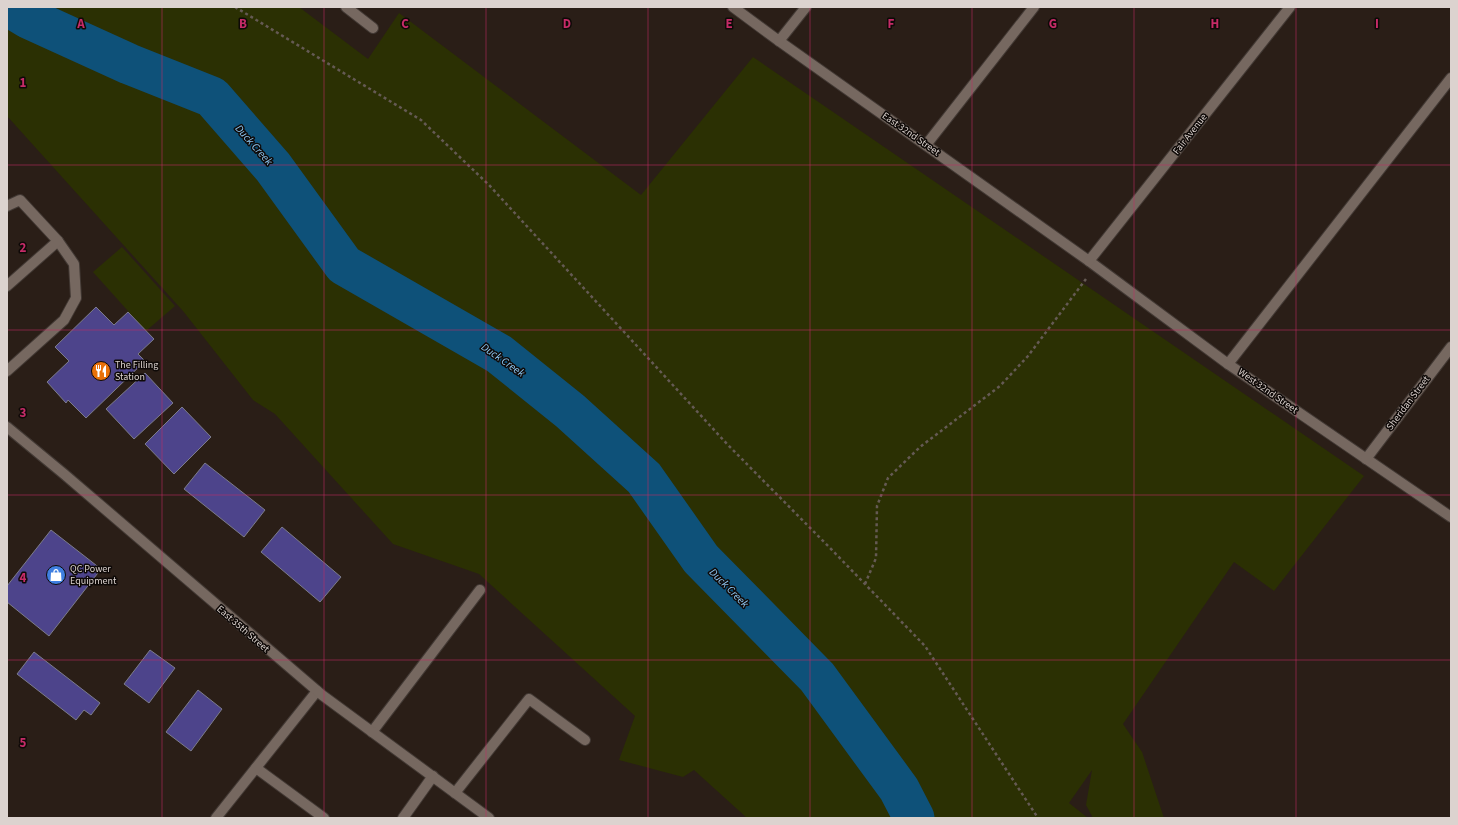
<svg xmlns="http://www.w3.org/2000/svg" width="1458" height="825" font-family="'Source Sans 3',sans-serif">
<style>
.green{fill:#2b3003}
.lines{fill:none;stroke-linecap:round;stroke-linejoin:round}
.river{stroke:#0e5179;stroke-width:41}
.building{fill:#4d448b;stroke:#7c7c8b}
.service-casing{stroke:#423934;stroke-width:12}
.minor-casing{stroke:#423934;stroke-width:12}
.tertiary-casing{stroke:#423934;stroke-width:12}
.path{stroke:#655a54;stroke-width:2.5;stroke-dasharray:3 3;stroke-linecap:butt}
.service{stroke:#766860;stroke-width:10}
.minor{stroke:#766860;stroke-width:10}
.tertiary{stroke:#766860;stroke-width:10}
.grid{fill:none;stroke:#c52b67;stroke-width:1;stroke-opacity:0.55}
.labels{text-anchor:middle;dominant-baseline:central;stroke-width:3;stroke-linejoin:round;paint-order:stroke}
.street-label{font-size:10px;fill:#dcd3cf;stroke:#0e0907}
.poi-label{font-size:10px;fill:#dcd3cf;stroke:#0e0907;text-anchor:start}
.water-label{font-size:11px;font-style:italic;fill:#8ec8f4;stroke:#0e0907}
.grid-label{font-size:13px;text-anchor:middle;font-weight:bold;fill:#c52b67;stroke:#0e0907;stroke-width:3;stroke-linejoin:round;paint-order:stroke}
</style>
<rect width="100%" height="100%" fill="#2a1e17"/>
<g class="green">
<polygon points="7,7 299,7 368,59 399,13 641,195 753,57 1364,476 1274,591 1234,562 1123,724 1142,752 1164,818 1093,818 1086,805 1092,770 1069,803 1088,818 747,818 694,770 683,777 619,760 635,716 479,574 393,544 275,414 253,400 183,311 7,116"/>
<polygon points="122,247 175,306 146,331 93,272"/>
</g>
<g class="lines">
<polyline class="river" points="10,7 28,18 129,64 212,97 273,167 344,265 499,354 570,411 644,478 701,559 817,677 899,789 914,818"/>
</g>
<g class="building">
<polygon points="96,307 114,325 128,312 154,339 138,354 145,361 86,418 68,400 66,403 47,382 69,361 55,347"/>
<polygon points="145,373 173,403 134,439 106,409"/>
<polygon points="182,407 211,437 174,474 145,444"/>
<polygon points="205,463 265,510 244,537 184,489"/>
<polygon points="282,527 341,577 320,602 261,552"/>
<polygon points="51,530 101,569 49,636 7,602 7,586"/>
<polygon points="150,650 175,668 149,703 124,684"/>
<polygon points="34,652 100,703 91,715 84,710 76,720 17,674"/>
<polygon points="198,690 222,709 191,751 166,732"/>
</g>
<g class="lines">
<defs>
<g id="service">
<polyline points="926,145 1034,7"/>
<polyline points="7,206 20,200 58,241 74,264 76,298 64,320 7,371"/>
<polyline points="7,286 58,241"/>
<polyline points="1228,364 1451,78"/>
<polyline points="372,732 480,590"/>
<polyline points="256,768 324,818"/>
<polyline points="455,793 529,699 585,740"/>
<polyline points="216,818 317,691"/>
<polyline points="403,818 433,776"/>
</g>
<g id="minor">
<polyline points="346,7 373,28"/>
<polyline points="733,7 779,41 1089,261 1228,364 1451,517"/>
<polyline points="779,41 806,7"/>
<polyline points="1089,261 1290,7"/>
<polyline points="1366,459 1451,347"/>
</g>
<polyline id="tertiary" points="7,427 64,474 322,695 489,818"/>
</defs>
<use href="#service" class="service-casing"/>
<use href="#minor" class="minor-casing"/>
<use href="#tertiary" class="tertiary-casing"/>
<g class="path">
<polyline points="235,7 421,120 489,185 727,444 832,550 925,646 1038,818"/>
<polyline points="865,584 876,558 877,506 888,478 920,447 1000,386 1028,356 1086,279"/>
</g>
<use href="#service" class="service"/>
<use href="#minor" class="minor"/>
<use href="#tertiary" class="tertiary"/>
</g>
<path class="grid" d="M162 7V818M324 7V818M486 7V818M648 7V818M810 7V818M972 7V818M1134 7V818M1296 7V818M7 165H1451M7 330H1451M7 495H1451M7 660H1451"/>
<defs>
<symbol id="restaurant-disc" viewBox="-11 -11 22 22"><circle r="9.5" fill="#e8710a" stroke="#0e0907"/><path d="M-5-6h1v4h1v-4h1v4h1v-4h1v5L-1.5 .5V6h-2V.5L-5-1ZM5-6V6H3V1.5H1.5Q1.5-4 5-6Z" fill="#fff"/></symbol>
<symbol id="shop-disc" viewBox="-11 -11 22 22"><circle r="9.5" fill="#3f7fe0" stroke="#0e0907"/><path d="M-5-2.5h2.3a2.7 3.5 0 0 1 5.4 0H5L5.5 6h-11ZM-1.5-2.5h3a1.5 2.3 0 0 0-3 0Z" fill="#fff"/></symbol>
</defs>
<g fill-rule="evenodd">
<use href="#restaurant-disc" x="90" y="360" width="22" height="22"/>
<use href="#shop-disc" x="45" y="564" width="22" height="22"/>
</g>
<g class="labels">
<g class="street-label">
<text transform="translate(911 134) rotate(35)">East 32nd Street</text>
<text transform="translate(1190 134) rotate(-52)">Fair Avenue</text>
<text transform="translate(1268 391) rotate(35)">West 32nd Street</text>
<text transform="translate(1408 403) rotate(-53)">Sheridan Street</text>
<text transform="translate(243 629) rotate(41)">East 35th Street</text>
</g>
<g class="poi-label">
<text x="115" y="365">The Filling<tspan x="115" dy="12">Station</tspan></text>
<text x="70" y="569">QC Power<tspan x="70" dy="12">Equipment</tspan></text>
</g>
<g class="water-label">
<text transform="translate(254 145) rotate(48)">Duck Creek</text>
<text transform="translate(503 360) rotate(35)">Duck Creek</text>
<text transform="translate(729 588) rotate(45)">Duck Creek</text>
</g>
</g>
<g class="grid-label">
<text x="81" y="28">A</text>
<text x="243" y="28">B</text>
<text x="405" y="28">C</text>
<text x="567" y="28">D</text>
<text x="729" y="28">E</text>
<text x="891" y="28">F</text>
<text x="1053" y="28">G</text>
<text x="1215" y="28">H</text>
<text x="1377" y="28">I</text>
<text x="23" y="87">1</text>
<text x="23" y="252">2</text>
<text x="23" y="417">3</text>
<text x="23" y="582">4</text>
<text x="23" y="747">5</text>
</g>
<rect width="1458" height="825" fill="none" stroke="#dcd3cf" stroke-width="16"/>
</svg>
